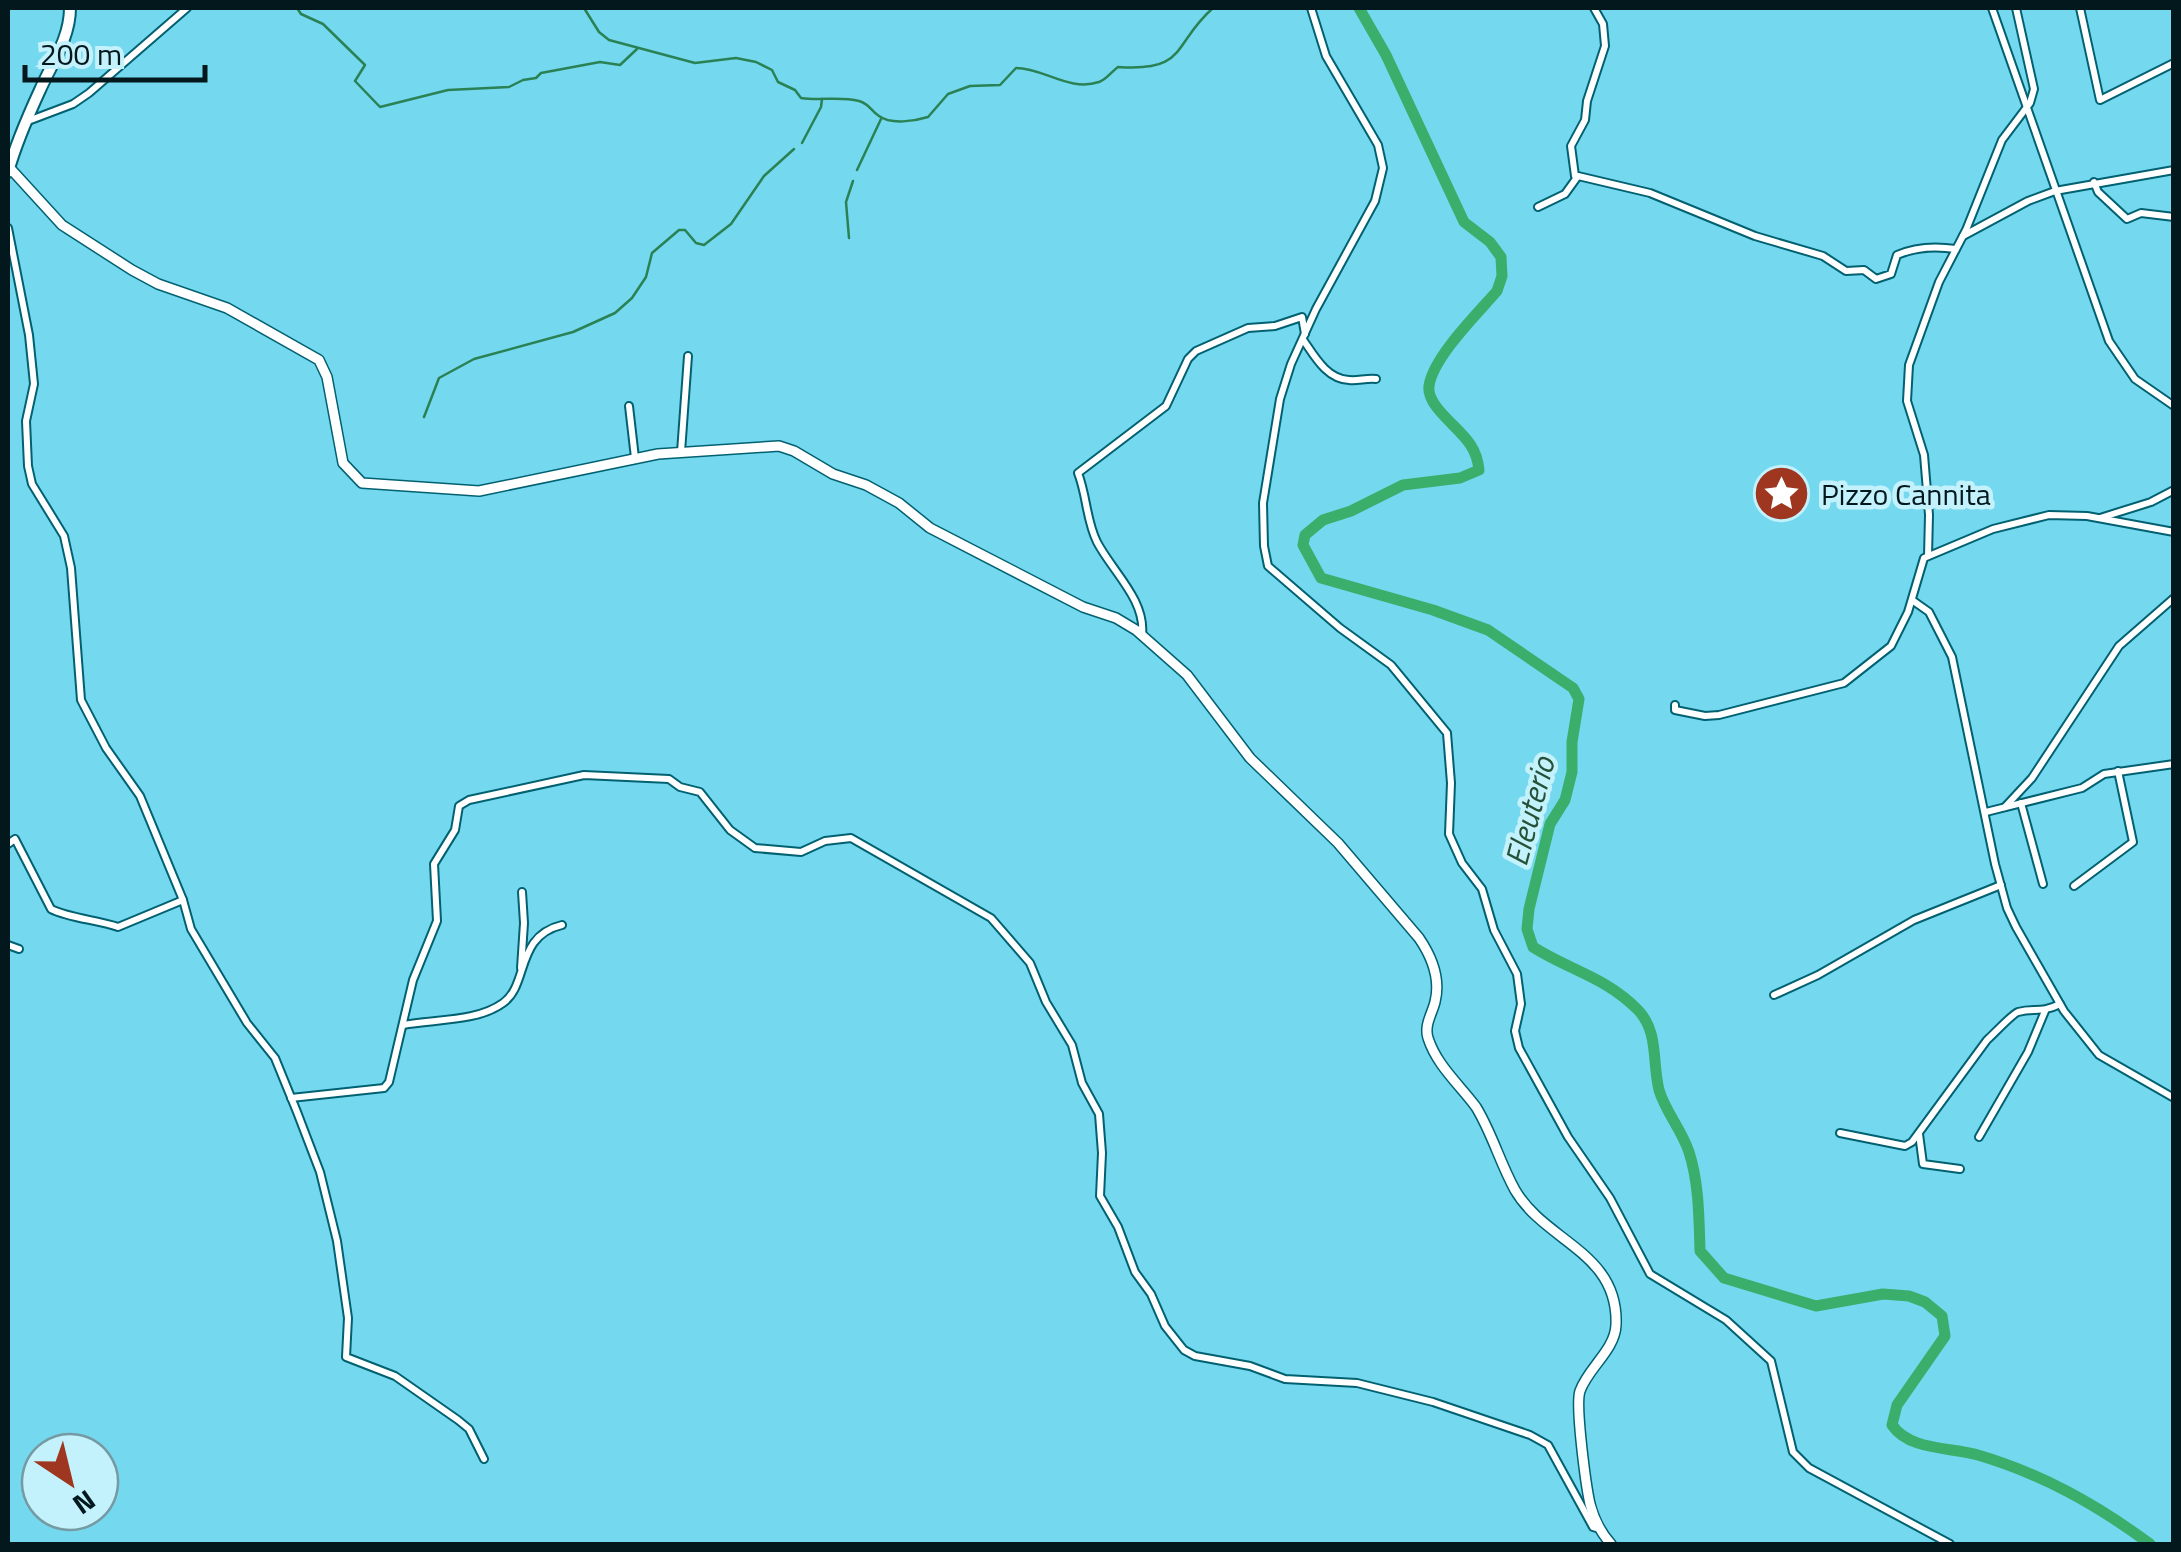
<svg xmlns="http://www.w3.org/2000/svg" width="2181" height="1552" font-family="'Titillium Web',sans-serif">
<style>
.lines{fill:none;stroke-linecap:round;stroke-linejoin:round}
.stream{stroke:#2a8254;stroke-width:2.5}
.river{stroke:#3aaf6c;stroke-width:11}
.minor-casing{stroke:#026171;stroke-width:10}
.tertiary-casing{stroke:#026171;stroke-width:12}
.secondary-casing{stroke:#026171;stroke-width:14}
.minor{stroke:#fff;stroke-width:6}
.tertiary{stroke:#fff;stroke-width:9}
.secondary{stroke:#fff;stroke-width:10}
.labels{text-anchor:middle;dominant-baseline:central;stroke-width:9;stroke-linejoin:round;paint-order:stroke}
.poi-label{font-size:30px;fill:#03181d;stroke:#c3f1fc;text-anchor:start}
.water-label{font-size:32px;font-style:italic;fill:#255236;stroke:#c3f1fc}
</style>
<rect width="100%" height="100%" fill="#74d8ef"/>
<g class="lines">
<g class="stream">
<polyline points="297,8 301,14 323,24 365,65 355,81 380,107 448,90 509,87 523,80 536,78 541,73 600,62 620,65 637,49"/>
<path d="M584 8 599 32 609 40 695 63 736 58 756 62 772 70 778 82 795 90 801 98C821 101 840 96 859 101 870 104 871 111 879 116 891 125 915 121 928 117L948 94 970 86 1000 85 1016 68C1044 68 1069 92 1099 82 1106 80 1112 71 1118 67 1188 72 1172 44 1213 8"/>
<polyline points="802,143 821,107 822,99"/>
<polyline points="857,170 881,119"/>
<polyline points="849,238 846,202 853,181"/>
<polyline points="424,417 439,378 474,359 573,332 615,313 632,298 646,277 652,253 679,230 685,230 696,243 704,245 731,224 764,176 794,149"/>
</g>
<path class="river" d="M1359 8 1386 55 1464 222 1490 242 1501 257 1502 276 1497 291C1478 313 1433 357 1429 386 1427 400 1443 415 1453 425 1467 439 1477 449 1479 470L1460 478 1403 485 1351 511 1323 520 1305 535 1303 545 1321 578 1433 610 1488 630 1573 688 1579 699 1572 742V772L1565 800 1550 824 1529 909 1527 929 1533 947C1569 970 1606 977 1638 1010 1659 1032 1652 1062 1659 1090 1665 1111 1682 1130 1689 1152 1699 1183 1699 1218 1700 1251L1724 1278 1816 1306 1883 1294 1909 1296 1925 1302 1942 1316 1945 1336 1897 1405 1892 1425C1910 1451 1951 1447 1978 1455 2042 1474 2096 1504 2150 1544"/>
<defs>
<g id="minor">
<polyline points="1311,8 1326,56 1378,145 1383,168 1375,201 1316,309 1291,364 1280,399 1263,503 1264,546 1268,566 1340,628 1391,665 1447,733 1451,783 1449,834 1462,863 1482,889 1494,930 1517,974 1521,1004 1515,1031 1519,1048 1568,1137 1610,1198 1650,1274 1726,1320 1771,1361 1793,1452 1809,1468 1950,1544"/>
<polyline points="1992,8 2109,341 2135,379 2174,406"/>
<polyline points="2080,8 2100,100 2174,63"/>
<polyline points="28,121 73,104 89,93 187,8"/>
<polyline points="1575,176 1571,146 1585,120 1587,101 1605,46 1603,24 1594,8"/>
<polyline points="2094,182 2098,192 2127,219 2141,213 2174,217"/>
<path d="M1538 207 1565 194 1578 176 1650 193 1755 236 1823 256 1846 271 1864 270 1876 279 1891 274 1897 255C1915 247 1936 246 1956 249"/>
<polyline points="8,228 29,335 34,384 26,421 28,466 32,484 64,536 71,568 81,700 106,748 140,796 183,900 191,929 247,1023 275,1058 297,1112 320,1172 337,1241 348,1318 346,1357 395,1376 458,1420 469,1429 484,1459"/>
<polyline points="1963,236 2028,201 2055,191 2174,170"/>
<path d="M1304 341C1315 357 1327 379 1349 380 1358 381 1366 378 1376 379"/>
<polyline points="629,406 635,458"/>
<polyline points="681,452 688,356"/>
<polyline points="2100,518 2151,502 2174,490"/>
<polyline points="1928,556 1929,515 1924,455 1907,401 1909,365 1939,282 1966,230 2002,140 2030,103 2034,89 2016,8"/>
<polyline points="1912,600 1929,612 1952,657 1995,864 2007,908 2016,927 2064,1011 2099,1055 2174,1098"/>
<path d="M1142 635C1146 600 1112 571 1097 542 1086 520 1087 496 1078 473L1166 406 1188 359 1196 351 1248 328 1275 326 1302 317 1305 334"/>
<polyline points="1675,705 1675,710 1705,716 1719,715 1844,683 1891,646 1908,612 1924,558 1993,529 2049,515 2087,516 2174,532"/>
<polyline points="2021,803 2043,884"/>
<polyline points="2005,807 2032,778 2119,646 2174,598"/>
<polyline points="1986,812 2082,788 2104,774 2174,764"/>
<path d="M8 844 15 839 51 909C68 918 98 920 118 927L183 900"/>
<polyline points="2074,886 2133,842 2118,771"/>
<polyline points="8,945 19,949"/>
<polyline points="521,968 524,923 522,892"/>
<polyline points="1774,995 1818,975 1914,920 2001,885"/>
<path d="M403 1025C434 1019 477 1022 503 1003 529 985 515 936 562 925"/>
<polyline points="291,1098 384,1088 389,1082 413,980 437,921 434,864 455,830 459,806 469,800 584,775 669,779 680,787 700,792 730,830 755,848 801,852 825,841 851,838 991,918 1030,963 1046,1002 1072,1045 1082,1083 1099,1114 1102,1153 1100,1196 1118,1227 1135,1272 1151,1294 1165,1326 1184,1350 1195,1356 1250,1366 1285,1379 1357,1383 1433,1402 1530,1435 1548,1445 1593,1527 1600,1529"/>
<path d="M1840 1133 1905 1146 1912 1142 1987 1040C1993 1035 2012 1014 2018 1012 2035 1007 2040 1014 2060 1004"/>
<polyline points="1919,1134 1923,1164 1960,1169"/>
<polyline points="1979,1137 2028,1052 2045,1011"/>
</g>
<path id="tertiary" d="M9 167 62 225 132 270 158 284 227 308 319 360 327 377 343 463 362 483 479 491 658 454 779 446 794 451 833 474 866 485 899 503 930 528 1083 607 1116 618 1136 630 1187 675 1250 758 1338 843 1419 938C1432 957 1441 978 1435 1002 1432 1014 1424 1025 1428 1038 1437 1066 1460 1085 1476 1107 1492 1133 1500 1163 1515 1190 1545 1242 1619 1252 1616 1325 1615 1350 1588 1368 1580 1391 1575 1405 1586 1486 1590 1504 1594 1519 1601 1533 1611 1544"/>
<path id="secondary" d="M8 172C16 143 28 116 40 90 52 63 70 38 70 8"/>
</defs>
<use href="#minor" class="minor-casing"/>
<use href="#tertiary" class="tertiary-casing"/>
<use href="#secondary" class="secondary-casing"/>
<use href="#minor" class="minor"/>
<use href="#tertiary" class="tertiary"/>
<use href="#secondary" class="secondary"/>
</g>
<defs>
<symbol id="sight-disc" viewBox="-11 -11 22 22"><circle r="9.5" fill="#9f361f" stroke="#c3f1fc"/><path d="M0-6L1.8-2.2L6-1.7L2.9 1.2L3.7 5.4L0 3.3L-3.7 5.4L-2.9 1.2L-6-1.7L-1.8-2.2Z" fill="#fff"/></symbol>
</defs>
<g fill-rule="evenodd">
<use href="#sight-disc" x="1750" y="462" width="63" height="63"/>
</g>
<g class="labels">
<g class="poi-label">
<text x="1821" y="494">Pizzo Cannita</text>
</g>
<g class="water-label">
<text transform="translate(1529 811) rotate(-75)">Eleuterio</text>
</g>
</g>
<rect width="2181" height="1552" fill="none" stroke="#03181d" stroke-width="20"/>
<g transform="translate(70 1482) rotate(145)"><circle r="48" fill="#c3f1fc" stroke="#769aa3" stroke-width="2.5"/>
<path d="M0-8L18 38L0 25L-18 38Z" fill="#9f361f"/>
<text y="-15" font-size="28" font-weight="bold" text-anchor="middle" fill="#03181d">N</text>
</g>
<path d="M25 65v15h180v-15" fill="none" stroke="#03181d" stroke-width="5"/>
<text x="40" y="65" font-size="30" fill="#03181d" stroke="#c3f1fc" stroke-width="8" paint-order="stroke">200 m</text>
</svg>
